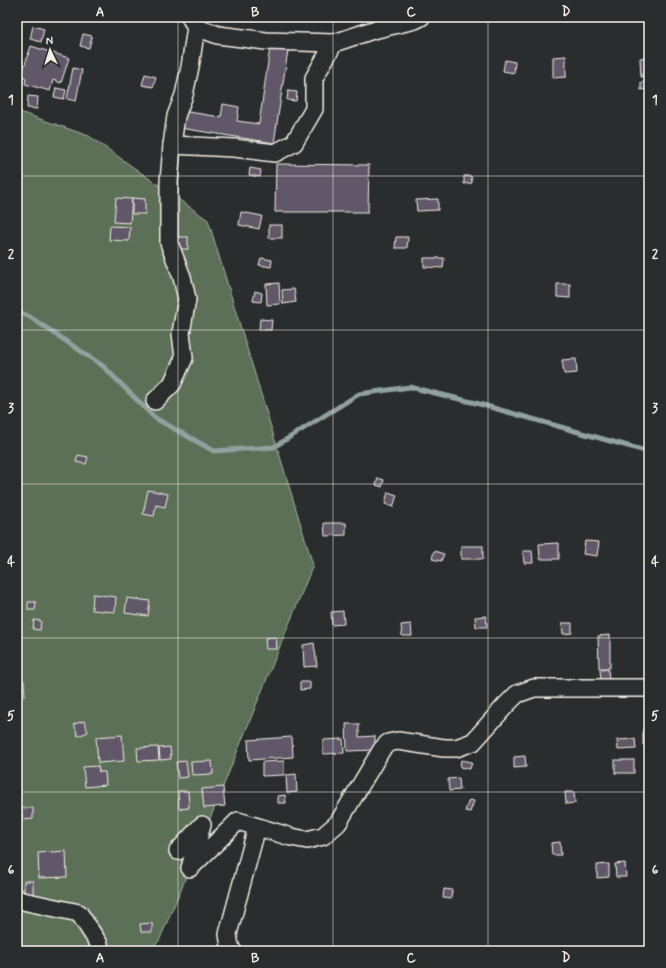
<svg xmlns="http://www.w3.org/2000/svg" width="666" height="968" font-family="Mynerve,sans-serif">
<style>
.green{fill:#5c6f59;stroke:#a8b0a0}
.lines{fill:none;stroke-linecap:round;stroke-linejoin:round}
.stream{stroke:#90a19f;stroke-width:5}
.building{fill:#615868;stroke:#f4f1e8}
.minor-casing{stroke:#f4f1e8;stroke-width:20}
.minor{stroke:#2a2d2e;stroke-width:17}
.grid{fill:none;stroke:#f4f1e8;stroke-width:1;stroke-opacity:0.55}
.neatline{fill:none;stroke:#f4f1e8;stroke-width:1.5}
.grid-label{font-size:13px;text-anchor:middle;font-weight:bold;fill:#f4f1e8}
</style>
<rect width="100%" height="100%" fill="#2a2d2e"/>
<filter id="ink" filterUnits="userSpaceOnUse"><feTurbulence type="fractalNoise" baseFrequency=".025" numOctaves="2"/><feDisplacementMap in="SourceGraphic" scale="8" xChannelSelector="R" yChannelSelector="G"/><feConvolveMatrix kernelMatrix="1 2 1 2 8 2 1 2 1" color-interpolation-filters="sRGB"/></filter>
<g filter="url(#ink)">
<polygon class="green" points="17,111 89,136 208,220 313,565 190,868 159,941 149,951 17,951"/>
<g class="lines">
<polyline class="stream" points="17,311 30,317 103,366 155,418 214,451 274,447 359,394 410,387 476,403 649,452"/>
</g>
<g class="building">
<polygon points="33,26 44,29 41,42 30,39"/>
<polygon points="83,34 92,36 89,48 80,46"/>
<polygon points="31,46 69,58 61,83 53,80 50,91 25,84 26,78 21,76"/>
<polygon points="270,48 288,50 274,143 180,128 182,111 221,117 223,104 239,107 237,121 259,124"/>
<polygon points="566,56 566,77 553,78 553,57"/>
<polygon points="649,57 649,76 641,77 640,58"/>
<polygon points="505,60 515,62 514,73 503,71"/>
<polygon points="73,68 82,70 76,101 67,99"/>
<polygon points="145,74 156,77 153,87 142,85"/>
<polygon points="641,82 649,82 649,89 641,90"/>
<polygon points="56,88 66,90 64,99 54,97"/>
<polygon points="288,91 297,92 296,101 287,100"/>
<polygon points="28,96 38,97 37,109 27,108"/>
<polygon points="276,164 369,165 368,212 275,212"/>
<polygon points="250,168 261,170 260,177 249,175"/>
<polygon points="464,176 471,176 472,183 464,184"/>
<polygon points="116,198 132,199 130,223 114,222"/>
<polygon points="132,198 145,199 145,214 132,214"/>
<polygon points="438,199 438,210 417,211 416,200"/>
<polygon points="241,212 262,216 259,229 239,225"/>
<rect x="269" y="225" width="13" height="13"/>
<polygon points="110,226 130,227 129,241 109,240"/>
<rect x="176" y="237" width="12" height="12"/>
<polygon points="396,237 408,237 407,248 395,248"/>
<polygon points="261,258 272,260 271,267 259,265"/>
<polygon points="424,258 444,258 443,268 424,267"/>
<polygon points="279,283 280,304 267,305 266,284"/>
<polygon points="557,284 570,284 570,298 557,297"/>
<polygon points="294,289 296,302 283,304 282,290"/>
<polygon points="255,291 262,293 261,302 253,301"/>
<polygon points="260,319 272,320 271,330 259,330"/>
<polygon points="576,359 577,373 564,374 562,360"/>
<polygon points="78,455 88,457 86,464 76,462"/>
<polygon points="378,478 384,480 382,487 376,485"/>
<polygon points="148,490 168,494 165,507 156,505 154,516 143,514"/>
<polygon points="388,492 397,495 393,507 385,504"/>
<polygon points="324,523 346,523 346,535 325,536"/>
<polygon points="585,541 599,542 597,556 583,554"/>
<polygon points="559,543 559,559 540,559 539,544"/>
<rect x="461" y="546" width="22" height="13"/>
<polygon points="434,551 444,554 441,561 432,559"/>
<polygon points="523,551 532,551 533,563 524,563"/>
<polygon points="93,594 116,597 115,612 92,610"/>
<polygon points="127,598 150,601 148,616 125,613"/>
<polygon points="28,602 36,602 35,610 28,610"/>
<polygon points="343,611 344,624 332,625 331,612"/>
<polygon points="486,616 487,627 476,627 475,617"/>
<polygon points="34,620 41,621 40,630 33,629"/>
<polygon points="562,623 572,623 572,633 563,634"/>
<polygon points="411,624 412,636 402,636 401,625"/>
<polygon points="610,635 610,668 599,668 598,636"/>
<polygon points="276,637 277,649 266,649 265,638"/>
<polygon points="314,643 317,666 304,667 303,645"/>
<polygon points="608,669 609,679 601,680 600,670"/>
<polygon points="24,681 25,696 17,696 17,682"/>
<polygon points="300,682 310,682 310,689 300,690"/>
<polygon points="84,721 88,732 78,736 74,724"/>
<polygon points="346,724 359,724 359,737 375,736 375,750 347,751"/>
<polygon points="643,728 649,728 649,744 643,745"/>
<polygon points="122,735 124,761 98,763 96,737"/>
<polygon points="292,737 293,757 249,760 248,740"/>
<polygon points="343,739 344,753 323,754 323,740"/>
<polygon points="635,739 636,749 618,750 617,740"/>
<polygon points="158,747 159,760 138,761 137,748"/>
<polygon points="170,747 171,759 160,760 159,748"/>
<polygon points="525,756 526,767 514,768 514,757"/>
<polygon points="461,760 472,762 470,769 460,767"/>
<rect x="615" y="760" width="19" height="13"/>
<polygon points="186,761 188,777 178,778 176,762"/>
<polygon points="212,761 213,774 192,775 191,762"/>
<polygon points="284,761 284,775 262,776 262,762"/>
<polygon points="98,766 99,772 105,772 106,785 85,787 83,767"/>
<polygon points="296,774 297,792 287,793 286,775"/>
<polygon points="459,778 460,790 449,791 448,779"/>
<polygon points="223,787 225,806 204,808 202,789"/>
<polygon points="178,791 188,791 189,808 179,809"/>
<polygon points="565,792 574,792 575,803 566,804"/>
<polygon points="285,795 286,803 278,803 278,796"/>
<polygon points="469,800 474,801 470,812 465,811"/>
<polygon points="22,808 33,808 33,819 22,820"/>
<polygon points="560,842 561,855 552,855 551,843"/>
<polygon points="66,851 67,877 39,878 38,853"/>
<polygon points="625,863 626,877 616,877 615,864"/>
<polygon points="609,864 609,877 597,878 597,865"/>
<rect x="24" y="881" width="9" height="13"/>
<polygon points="444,889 452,890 451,899 443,898"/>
<polygon points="152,923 152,932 141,932 140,924"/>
</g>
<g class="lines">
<defs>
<g id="minor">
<polyline points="196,27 218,35 266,41 334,43 373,30 415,20 421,17"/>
<polyline points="172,145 234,148 275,153 294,143 314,109 314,78 334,43"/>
<polyline points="155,401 172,384 184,358 181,333 187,299 182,277 169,243 169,182 172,145 176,116 184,95 190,67 196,27 190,17"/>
<polyline points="178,851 202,825 190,868 238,821 291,837 307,840 323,836 338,823 382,749 388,743 398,741 444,748 456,748 473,742 506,705 517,694 534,688 649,688"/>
<polyline points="17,898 18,900 79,913 99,944 100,951"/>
<path d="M233 951C229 947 229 940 228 934L257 827"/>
</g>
</defs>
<use href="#minor" class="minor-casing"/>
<use href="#minor" class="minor"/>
</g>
</g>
<path class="grid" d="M178 17V951M333 17V951M488 17V951M17 176H649M17 330H649M17 484H649M17 638H649M17 792H649"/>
<rect width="666" height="968" fill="none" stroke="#2a2d2e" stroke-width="44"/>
<g transform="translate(50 50) rotate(356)" stroke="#2a2d2e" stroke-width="3" paint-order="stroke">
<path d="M0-3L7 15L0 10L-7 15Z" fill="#f4f1e8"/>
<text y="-6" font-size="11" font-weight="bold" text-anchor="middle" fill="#f4f1e8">N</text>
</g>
<rect x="22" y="22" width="622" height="924" class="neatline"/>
<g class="grid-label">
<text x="100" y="16">A</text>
<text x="255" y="16">B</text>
<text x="411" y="16">C</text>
<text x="566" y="16">D</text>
<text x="11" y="104">1</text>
<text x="655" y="104">1</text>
<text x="11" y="258">2</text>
<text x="655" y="258">2</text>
<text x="11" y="412">3</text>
<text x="655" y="412">3</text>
<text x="11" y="566">4</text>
<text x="655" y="566">4</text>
<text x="11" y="720">5</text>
<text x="655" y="720">5</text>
<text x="11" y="874">6</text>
<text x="655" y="874">6</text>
<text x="100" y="962">A</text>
<text x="255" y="962">B</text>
<text x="411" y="962">C</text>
<text x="566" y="962">D</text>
</g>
</svg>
